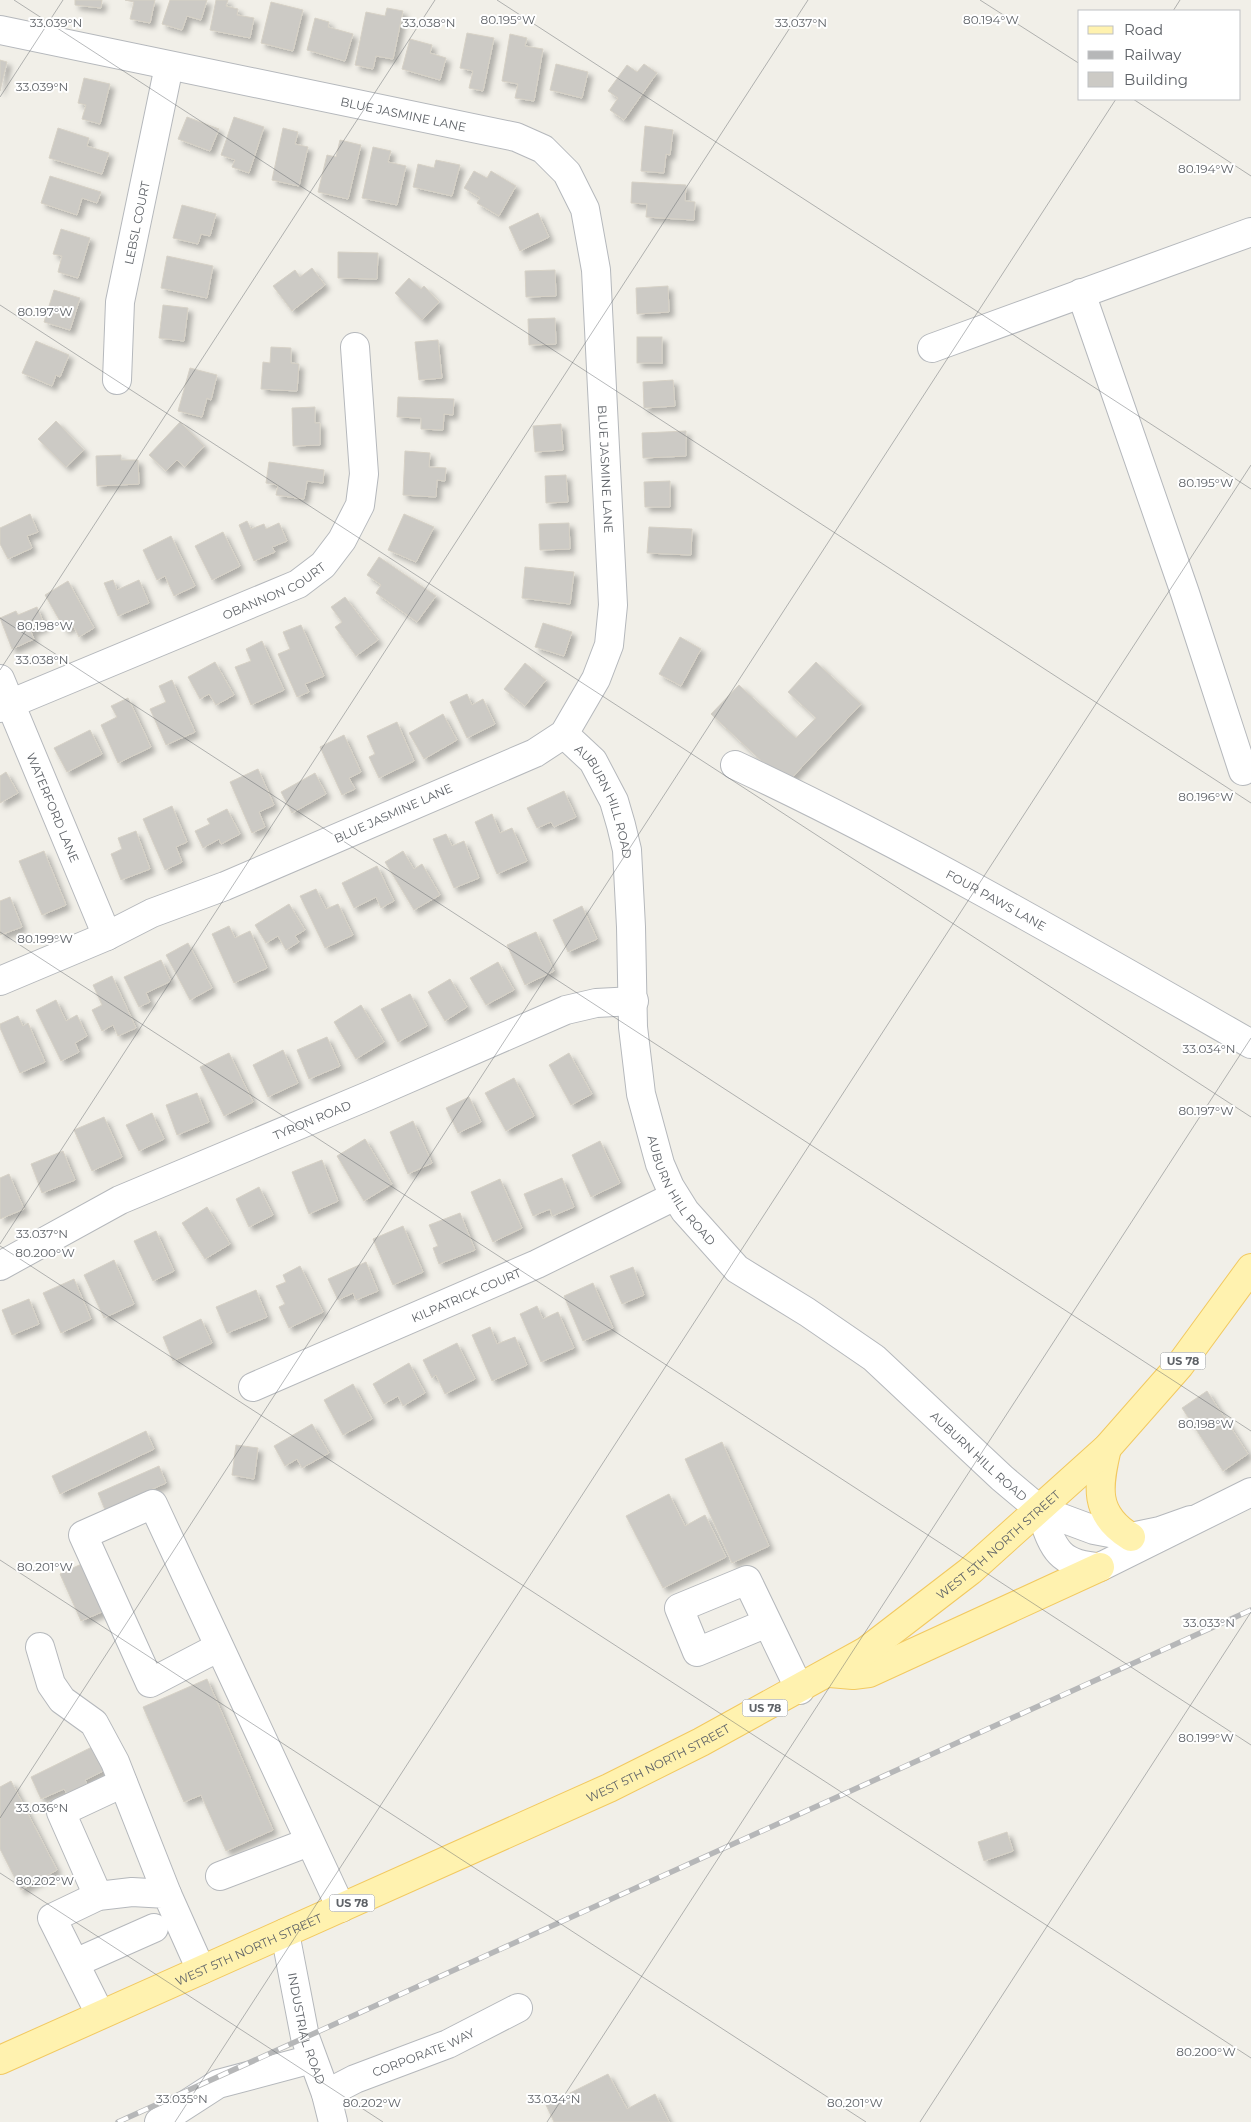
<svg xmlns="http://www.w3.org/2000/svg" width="1251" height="2122" font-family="Montserrat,sans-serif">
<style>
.building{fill:#cccac5;stroke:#d6d1c6;filter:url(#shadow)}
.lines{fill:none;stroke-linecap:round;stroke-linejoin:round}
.minor-casing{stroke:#b5b8bc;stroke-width:30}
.major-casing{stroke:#f2c960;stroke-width:30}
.minor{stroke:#fff;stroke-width:28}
.major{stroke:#fff2af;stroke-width:28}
.rail-casing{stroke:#b6b7b8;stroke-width:5.5}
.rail{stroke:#fff;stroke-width:4;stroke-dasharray:11;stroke-linecap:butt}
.ticks{fill:none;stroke:#5f6368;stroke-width:1;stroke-opacity:0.45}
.labels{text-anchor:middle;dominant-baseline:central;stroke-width:4;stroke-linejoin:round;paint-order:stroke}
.shield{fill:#fff;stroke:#8f9295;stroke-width:1}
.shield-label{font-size:11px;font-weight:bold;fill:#5f6368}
.street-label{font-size:12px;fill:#5f6368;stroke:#fff}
.ticks-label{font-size:12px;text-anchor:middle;fill:#5f6368;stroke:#fff;stroke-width:4;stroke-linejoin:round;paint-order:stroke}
</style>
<defs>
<filter id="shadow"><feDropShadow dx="4.5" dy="4.5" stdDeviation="2.5" flood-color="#0004"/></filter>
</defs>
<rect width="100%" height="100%" fill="#f1efe8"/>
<g class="building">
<polygon points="75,0 102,0 101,8 75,5"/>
<polygon points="125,0 155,0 150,23 130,19 134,2"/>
<polygon points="170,0 207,0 201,20 187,16 182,30 162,24"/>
<polygon points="216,0 228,0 226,6 238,9 237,15 254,18 250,38 210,30"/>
<polygon points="271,2 303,10 293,51 261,43"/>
<polygon points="387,8 403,11 393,59 376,56 373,69 355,65 366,12 385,16"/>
<polygon points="315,18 329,22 328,27 353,34 345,61 307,50"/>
<polygon points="467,33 494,38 483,91 469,88 473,71 460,68"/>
<polygon points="510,34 527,38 525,46 543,49 534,101 515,98 518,84 502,81"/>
<polygon points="410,39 432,45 430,53 446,58 440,80 402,69"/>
<polygon points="0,60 7,62 0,91"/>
<polygon points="556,64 588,72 582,98 550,90"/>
<polygon points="644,64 657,73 624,120 610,110 618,98 608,91 627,65 637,72"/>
<polygon points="84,78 110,84 100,124 82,119 86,105 78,103"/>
<polygon points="187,117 219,129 210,151 178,139"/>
<polygon points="234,117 264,127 249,173 232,167 235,160 221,155"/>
<polygon points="645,126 673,130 670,155 666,154 664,173 641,171"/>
<polygon points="58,128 89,138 87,146 109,153 102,174 49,158"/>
<polygon points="283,128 298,132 295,144 308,147 299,186 272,180"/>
<polygon points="340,140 361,145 348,199 318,192 327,155 336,157"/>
<polygon points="373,147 391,151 388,162 406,166 397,205 362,198"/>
<polygon points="436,160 460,165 452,196 413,187 418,164 434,168"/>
<polygon points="474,171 487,178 491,171 516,186 499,216 477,203 480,198 464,188"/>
<polygon points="50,176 101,192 97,203 82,198 77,215 41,203"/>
<polygon points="632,182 686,185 685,201 695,202 694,220 646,217 647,204 631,203"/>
<polygon points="182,205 216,214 210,236 201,234 198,244 173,238"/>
<polygon points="538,213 549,237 520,251 509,227"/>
<polygon points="61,229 90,238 78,278 58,272 62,256 53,254"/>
<polygon points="338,252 378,253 377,279 338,278"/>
<polygon points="167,256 213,266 207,298 161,288"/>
<polygon points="312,268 325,285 292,311 273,286 295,270 300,277"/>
<polygon points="555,270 556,296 526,297 525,271"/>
<polygon points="409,278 421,289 424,286 439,302 422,320 395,293"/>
<polygon points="668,286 669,312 637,314 636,288"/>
<polygon points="54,290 80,298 70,330 44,322"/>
<polygon points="163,305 188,308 184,341 159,338"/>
<polygon points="555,318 556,344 529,345 528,319"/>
<rect x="637" y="337" width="25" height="26"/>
<polygon points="438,340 442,378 419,380 415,342"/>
<polygon points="36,341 69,355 60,377 56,375 52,386 22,373"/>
<polygon points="271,347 291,348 291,363 299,364 297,391 261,389 263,362 270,363"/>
<polygon points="190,368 217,375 211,400 207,398 202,417 178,411"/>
<polygon points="673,380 675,406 644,408 643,382"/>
<polygon points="398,397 454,399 453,415 444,414 443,430 421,429 421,418 397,417"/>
<polygon points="315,407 315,423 320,423 320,445 293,446 292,408"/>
<polygon points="56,421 84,450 66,467 38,439"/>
<polygon points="180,422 204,446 185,467 177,460 166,471 149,455"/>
<polygon points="561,424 563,450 535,452 533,426"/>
<polygon points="686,431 686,456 643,458 642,433"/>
<polygon points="405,451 430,453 429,467 446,468 445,481 437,480 436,497 403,495"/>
<polygon points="121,455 121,460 138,460 139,484 97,486 96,456"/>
<polygon points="269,462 324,470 323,483 307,481 304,499 276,495 278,485 266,483"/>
<polygon points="566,475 568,502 546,503 545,476"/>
<polygon points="670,481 670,507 645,507 644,482"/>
<polygon points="30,514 38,532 27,536 32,548 8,559 0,544 0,528"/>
<polygon points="404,514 434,527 416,562 388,550"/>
<polygon points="247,521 251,529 264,524 266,529 279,523 287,541 272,547 275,552 254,561 239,525"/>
<polygon points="569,523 570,549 540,550 539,524"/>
<polygon points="649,527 692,529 691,555 647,553"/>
<polygon points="223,532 240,566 212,580 195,546"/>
<polygon points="171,536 195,586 174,596 165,576 157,580 143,550"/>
<polygon points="379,557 436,596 417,622 376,593 381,585 367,575"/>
<polygon points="525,567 574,572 570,604 522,598"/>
<polygon points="113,580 117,590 139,580 149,603 118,616 104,583"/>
<polygon points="68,581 94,628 79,637 73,625 65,630 45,595"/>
<polygon points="345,597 378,640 356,656 335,627 342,622 331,607"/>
<polygon points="37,607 45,626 31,632 34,639 12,649 0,618 16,611 18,615"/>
<polygon points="543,623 572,632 564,656 535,647"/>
<polygon points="301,625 324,676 305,684 309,692 297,697 278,654 290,649 283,632"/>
<polygon points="680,637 701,649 681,686 659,674"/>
<polygon points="262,641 284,690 251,705 235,667 251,661 246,649"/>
<polygon points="215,662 234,695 216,705 209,694 200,699 188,677"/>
<polygon points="816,662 861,704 786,784 711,714 739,685 796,738 816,718 788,692"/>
<polygon points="525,663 546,680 525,706 504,689"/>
<polygon points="172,680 195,732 166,745 150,709 166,702 159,686"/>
<polygon points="467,694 472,705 483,699 495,724 467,738 450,702"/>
<polygon points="128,698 151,747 118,763 101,725 117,717 111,706"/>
<polygon points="443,714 457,740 424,759 409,733"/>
<polygon points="397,722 414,761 379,778 369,757 375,754 367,736"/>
<polygon points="90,730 102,754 67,772 54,748"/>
<polygon points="344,735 361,772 349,778 355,789 342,795 320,747"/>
<polygon points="258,769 274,805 259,812 265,827 252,833 230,782"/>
<polygon points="6,772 18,793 0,803 0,776"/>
<polygon points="315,773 326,794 292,813 281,792"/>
<polygon points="564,791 576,817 554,827 551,822 537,828 527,808"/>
<polygon points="172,806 187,842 176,847 182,862 165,870 143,819"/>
<polygon points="227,809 240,834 221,844 219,839 203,848 195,831 210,824 207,819"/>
<polygon points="492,814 500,833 512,828 527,861 497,874 475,822"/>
<polygon points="136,831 150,869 121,880 111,854 122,849 118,838"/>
<polygon points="446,834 452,846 464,841 479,878 454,888 433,839"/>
<polygon points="44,851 66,905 42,915 19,861"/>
<polygon points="403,851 414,869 422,864 440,895 414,910 385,862"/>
<polygon points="377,866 394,901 381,908 376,897 354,908 342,883"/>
<polygon points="316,889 326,909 338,904 353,935 325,948 300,896"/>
<polygon points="10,897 22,927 0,935 0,901"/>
<polygon points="289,904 305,930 295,936 299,942 286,950 278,936 266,943 255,925"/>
<polygon points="582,906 597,939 568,952 553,920"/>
<polygon points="229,926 235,938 250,931 267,968 234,983 212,934"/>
<polygon points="536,932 554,971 525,985 507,945"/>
<polygon points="188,943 212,988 190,1000 166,955"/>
<polygon points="161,960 171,981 146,993 150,1002 139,1007 124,977"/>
<polygon points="498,962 514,990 486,1005 470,978"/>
<polygon points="112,976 136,1028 118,1036 113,1025 102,1031 92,1010 102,1005 93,985"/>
<polygon points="450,979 467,1007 445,1021 428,992"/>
<polygon points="410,994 427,1026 398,1042 381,1009"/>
<polygon points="56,1000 66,1021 77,1015 87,1036 75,1043 79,1052 61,1061 36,1010"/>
<polygon points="361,1005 384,1042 356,1059 334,1022"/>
<polygon points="18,1016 23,1026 28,1023 45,1062 20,1073 0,1028 0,1024"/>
<polygon points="327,1037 340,1066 309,1079 297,1050"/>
<polygon points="283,1050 298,1083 268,1097 253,1065"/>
<polygon points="229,1053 253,1102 224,1116 200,1067"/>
<polygon points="569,1053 592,1094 571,1105 549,1065"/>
<polygon points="514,1078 534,1116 506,1131 485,1093"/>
<polygon points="197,1093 209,1122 177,1135 166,1105"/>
<polygon points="469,1097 481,1122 458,1133 446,1108"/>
<polygon points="152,1113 164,1139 139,1151 126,1125"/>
<polygon points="104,1117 122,1157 92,1171 74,1130"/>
<polygon points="413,1121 432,1163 408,1174 390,1132"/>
<polygon points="365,1139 392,1184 364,1201 337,1156"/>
<polygon points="600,1141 620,1183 591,1197 572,1155"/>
<polygon points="63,1151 75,1180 42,1193 31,1164"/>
<polygon points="322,1160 338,1201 309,1214 292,1172"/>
<polygon points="9,1174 24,1209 0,1219 0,1178"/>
<polygon points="562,1178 574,1207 552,1216 550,1209 533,1216 524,1194"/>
<polygon points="500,1179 522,1228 493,1242 471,1192"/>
<polygon points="259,1187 273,1215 249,1227 236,1199"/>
<polygon points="207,1207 230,1244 205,1259 182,1223"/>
<polygon points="460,1213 475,1250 439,1264 433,1248 438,1246 429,1225"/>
<polygon points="403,1226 423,1272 393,1285 373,1239"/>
<polygon points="156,1231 174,1271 153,1281 134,1241"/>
<polygon points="114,1260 134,1304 104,1318 84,1275"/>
<polygon points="366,1262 378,1291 356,1300 353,1293 338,1300 328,1279"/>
<polygon points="300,1266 323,1312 289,1328 279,1307 285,1304 276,1286 286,1282 283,1275"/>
<polygon points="633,1267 644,1295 622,1304 610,1276"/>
<polygon points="74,1279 91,1319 61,1333 43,1293"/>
<polygon points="593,1283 613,1328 583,1341 564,1296"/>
<polygon points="256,1290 267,1317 227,1333 216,1307"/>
<polygon points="29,1299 39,1324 12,1335 2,1310"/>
<polygon points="537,1306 543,1319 558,1312 574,1348 541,1362 520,1314"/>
<polygon points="201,1319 212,1343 173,1361 163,1337"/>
<polygon points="490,1327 497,1344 515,1337 527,1365 492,1381 472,1335"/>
<polygon points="457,1343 475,1379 445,1394 436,1375 432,1378 423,1360"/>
<polygon points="409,1363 425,1393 403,1406 398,1396 384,1404 373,1384"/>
<polygon points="353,1384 372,1419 343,1435 324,1400"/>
<polygon points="1207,1391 1248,1454 1223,1471 1182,1408"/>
<polygon points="312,1424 329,1453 302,1468 297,1459 285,1466 274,1446"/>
<polygon points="146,1431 154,1449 60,1494 52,1476"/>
<polygon points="722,1442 769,1546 732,1563 685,1459"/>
<polygon points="236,1445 258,1448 254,1479 232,1475"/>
<polygon points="159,1466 166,1483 105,1510 98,1493"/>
<polygon points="669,1494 685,1526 705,1515 726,1557 663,1588 626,1516"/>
<polygon points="90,1560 111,1608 81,1621 60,1574"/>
<polygon points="207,1679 273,1830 226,1851 201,1795 184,1802 143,1707"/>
<polygon points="94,1746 105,1770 85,1780 87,1784 67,1794 64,1789 41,1799 31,1777"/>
<polygon points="11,1781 57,1870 21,1890 0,1849 0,1787"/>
<polygon points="1007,1832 1013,1851 984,1861 978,1842"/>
<polygon points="608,2074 627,2109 655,2094 669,2122 554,2122 546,2105"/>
</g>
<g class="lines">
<defs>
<g id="minor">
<path id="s1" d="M0 30 516 137 543 149 567 173 585 209 596 270 613 605 609 645 596 679 564 734 535 753 225 886 152 913 107 936 0 981"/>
<polyline points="1081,293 1185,593 1243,771"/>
<polyline points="932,348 1251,232"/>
<path id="s2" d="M117 380 120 302 169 66"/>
<path id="s3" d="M0 679 107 936"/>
<path id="s4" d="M0 708 298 584 323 565 342 540 360 505 364 474 355 347"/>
<path id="s5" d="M564 734 593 761 614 801 621 825 627 850 631 927 633 1027 641 1094 660 1164 670 1187 685 1211 737 1269 807 1312 874 1358 1002 1478 1040 1510 1094 1530 1131 1537 1160 1531 1191 1520"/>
<path id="s6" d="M735 765C912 848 1082 947 1251 1044"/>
<path id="s7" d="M0 1266 120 1200 368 1096 566 1010 596 1003 634 1001"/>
<path id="s8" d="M253 1387 537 1264 675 1196"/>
<path d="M1040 1510C1053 1547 1057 1565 1100 1567L1251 1492"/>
<polyline points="767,1623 697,1652 679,1608 747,1580 800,1690"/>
<polyline points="40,1647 51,1684 62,1700 94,1723 115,1762 167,1894"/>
<polyline points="219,1647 150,1683 83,1535 153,1504 341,1908"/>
<polyline points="220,1876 309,1842"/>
<polyline points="98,1896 61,1812 123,1783"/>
<path id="s9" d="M285 1933 305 2037 326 2094 333 2122"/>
<polyline points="75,1963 154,1928"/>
<polyline points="100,2014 52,1918 98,1896 132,1892 167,1894 201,1970"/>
<path id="s10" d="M326 2094 355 2079 448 2044 518 2008"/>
<polyline points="159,2122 218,2084 312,2059"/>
</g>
<g id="major">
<path d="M1107 1448C1098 1486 1093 1514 1131 1537"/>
<polyline points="830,1673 853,1675 869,1673 1100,1567"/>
<path id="s11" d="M0 2060 609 1788 701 1742 866 1651 970 1571 1107 1448 1180 1365 1251 1268"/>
</g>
</defs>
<use href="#minor" class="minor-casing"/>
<use href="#major" class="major-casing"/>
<use href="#minor" class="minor"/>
<use href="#major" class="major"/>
<defs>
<polyline id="rail" points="118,2122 1251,1610"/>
</defs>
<use href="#rail" class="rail-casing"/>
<use href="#rail" class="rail"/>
</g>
<path class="ticks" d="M14 0 1251 803M497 0 1251 489M980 0 1080 64M1173 11 1180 0M0 97 63 0M1133 99 1251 176M0 305 1251 1117M0 618 1251 1431M0 670 435 0M0 932 1251 1745M0 1244 808 0M0 1246 1251 2058M0 1560 866 2122M0 1818 1116 99M0 1873 383 2122M175 2122 1251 465M547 2122 1251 1038M920 2122 1251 1612"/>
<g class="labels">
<g class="shield">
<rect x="1160.5" y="1352.5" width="45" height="17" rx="4"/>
<rect x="742.5" y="1699.5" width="45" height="17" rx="4"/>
<rect x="329.5" y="1894.5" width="45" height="17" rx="4"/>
</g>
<g class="shield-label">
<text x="1183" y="1361">US 78</text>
<text x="765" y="1708">US 78</text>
<text x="352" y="1903">US 78</text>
</g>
<g class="street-label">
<text stroke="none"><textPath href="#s1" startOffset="412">BLUE JASMINE LANE</textPath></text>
<text stroke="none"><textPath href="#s2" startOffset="159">LEBSL COURT</textPath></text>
<text stroke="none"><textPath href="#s1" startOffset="892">BLUE JASMINE LANE</textPath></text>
<text stroke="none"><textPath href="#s4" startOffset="298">OBANNON COURT</textPath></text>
<text stroke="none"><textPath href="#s5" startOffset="81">AUBURN HILL ROAD</textPath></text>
<text stroke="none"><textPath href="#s3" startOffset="139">WATERFORD LANE</textPath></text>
<text transform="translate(393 813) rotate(-24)">BLUE JASMINE LANE</text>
<text stroke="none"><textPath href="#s6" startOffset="294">FOUR PAWS LANE</textPath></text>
<text stroke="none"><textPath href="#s7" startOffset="345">TYRON ROAD</textPath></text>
<text stroke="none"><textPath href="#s5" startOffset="486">AUBURN HILL ROAD</textPath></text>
<text stroke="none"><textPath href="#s8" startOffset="232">KILPATRICK COURT</textPath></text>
<text stroke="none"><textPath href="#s5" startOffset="891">AUBURN HILL ROAD</textPath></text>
<text stroke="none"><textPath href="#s11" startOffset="1128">WEST 5TH NORTH STREET</textPath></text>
<text stroke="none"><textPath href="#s11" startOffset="722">WEST 5TH NORTH STREET</textPath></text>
<text stroke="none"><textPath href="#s11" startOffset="272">WEST 5TH NORTH STREET</textPath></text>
<text stroke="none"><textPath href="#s9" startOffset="98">INDUSTRIAL ROAD</textPath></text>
<text stroke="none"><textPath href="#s10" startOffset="106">CORPORATE WAY</textPath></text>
</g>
</g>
<g class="ticks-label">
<text x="508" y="24">80.195°W</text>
<text x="991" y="24">80.194°W</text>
<text x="56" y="27">33.039°N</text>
<text x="429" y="27">33.038°N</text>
<text x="801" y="27">33.037°N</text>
<text x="42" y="91">33.039°N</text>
<text x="1206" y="173">80.194°W</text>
<text x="45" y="316">80.197°W</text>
<text x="1206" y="487">80.195°W</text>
<text x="45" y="630">80.198°W</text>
<text x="42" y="664">33.038°N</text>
<text x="1206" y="801">80.196°W</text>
<text x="45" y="943">80.199°W</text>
<text x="1209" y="1053">33.034°N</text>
<text x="1206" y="1115">80.197°W</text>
<text x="42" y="1238">33.037°N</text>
<text x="45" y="1257">80.200°W</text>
<text x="1206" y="1428">80.198°W</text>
<text x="45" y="1571">80.201°W</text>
<text x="1209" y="1627">33.033°N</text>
<text x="1206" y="1742">80.199°W</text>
<text x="42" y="1812">33.036°N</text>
<text x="45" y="1885">80.202°W</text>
<text x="1206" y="2056">80.200°W</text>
<text x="182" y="2103">33.035°N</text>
<text x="554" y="2103">33.034°N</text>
<text x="372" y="2107">80.202°W</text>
<text x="855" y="2107">80.201°W</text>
</g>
<rect x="1078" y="10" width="162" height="90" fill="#ffffff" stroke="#bfc1c3"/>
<rect x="1088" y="26" width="25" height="8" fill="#fff2af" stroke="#bfc1c3"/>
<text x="1124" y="35" font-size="15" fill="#5f6368">Road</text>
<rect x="1088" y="51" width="25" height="8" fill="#b6b7b8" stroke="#bfc1c3"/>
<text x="1124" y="60" font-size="15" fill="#5f6368">Railway</text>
<rect x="1088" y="72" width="25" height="15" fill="#cccac5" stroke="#bfc1c3"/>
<text x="1124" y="85" font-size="15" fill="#5f6368">Building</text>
</svg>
